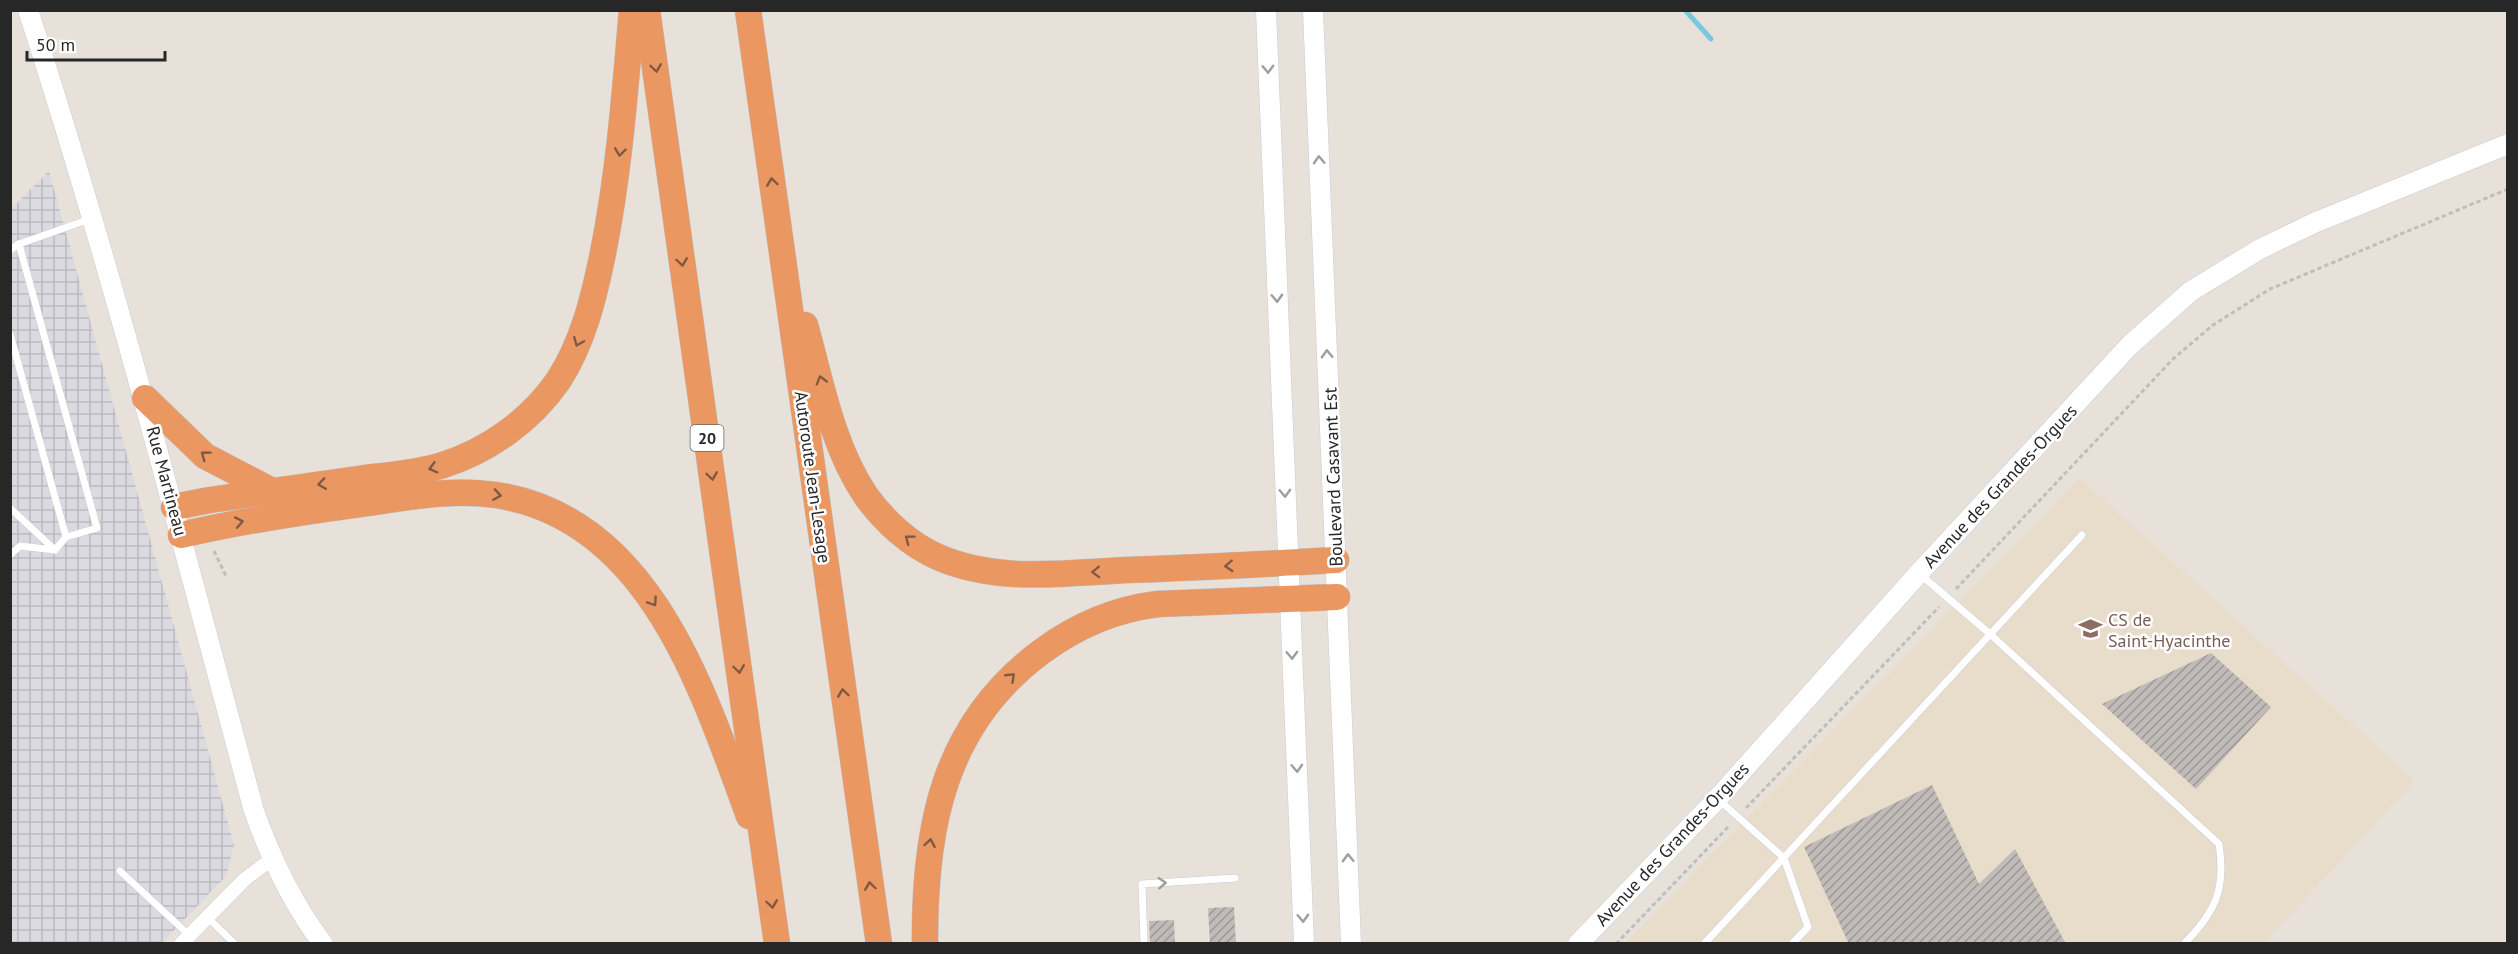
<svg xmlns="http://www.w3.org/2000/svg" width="2518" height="954" font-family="'PT Sans',sans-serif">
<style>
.industrial{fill:url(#industrial-grid)}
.education{fill:#e8ddcb}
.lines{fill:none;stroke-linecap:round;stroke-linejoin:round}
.stream{stroke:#78c9e0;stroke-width:5}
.building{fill:url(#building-hatch)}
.lane-casing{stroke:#c9ccd8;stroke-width:8}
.street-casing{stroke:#c9ccd8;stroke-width:15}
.secondary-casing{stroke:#c9ccd8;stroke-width:21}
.highway-casing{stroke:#bebebe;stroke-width:27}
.path{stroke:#bebebe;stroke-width:3;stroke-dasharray:4.5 3;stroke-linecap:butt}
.lane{stroke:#fff;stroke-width:7}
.street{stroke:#fff;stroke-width:14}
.secondary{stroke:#fff;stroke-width:20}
.highway{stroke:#eb9762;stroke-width:26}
.oneway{stroke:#7f5942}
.oneway2{stroke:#9e9e9e}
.labels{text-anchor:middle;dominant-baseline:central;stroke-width:5;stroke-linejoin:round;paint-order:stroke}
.shield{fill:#fff;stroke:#686868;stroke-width:1.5}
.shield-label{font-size:16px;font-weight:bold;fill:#272727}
.street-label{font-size:18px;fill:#272727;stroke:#fff}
.education-label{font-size:18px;fill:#785e54;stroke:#fff;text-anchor:start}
</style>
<defs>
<pattern id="industrial-grid" width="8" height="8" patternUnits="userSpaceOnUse" patternTransform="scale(1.5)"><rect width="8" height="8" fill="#dcdae1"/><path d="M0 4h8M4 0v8" fill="none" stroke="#bdbbc1"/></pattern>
<pattern id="building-hatch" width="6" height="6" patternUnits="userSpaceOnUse" patternTransform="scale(1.5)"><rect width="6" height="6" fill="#c0bbb7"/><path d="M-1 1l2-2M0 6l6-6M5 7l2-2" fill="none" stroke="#9c9895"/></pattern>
</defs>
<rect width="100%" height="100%" fill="#e8e1da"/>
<polygon class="industrial" points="49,171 234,845 226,876 162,943 11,944 11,209"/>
<polygon class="education" points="2080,478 2415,781 2264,943 1624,944"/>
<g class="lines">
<polyline class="stream" points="1685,10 1711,39"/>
</g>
<g class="building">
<polygon points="2211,653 2271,707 2196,789 2102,704"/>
<polygon points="1932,785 1979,884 2015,849 2066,944 1849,944 1804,847"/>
<polygon points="1234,907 1236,944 1210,944 1208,908"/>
<polygon points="1174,920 1175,944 1150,944 1149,921"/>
</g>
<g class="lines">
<defs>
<g id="lane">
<polyline points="10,250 19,244 90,219"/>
<polyline points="10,334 66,537 97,528 19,244"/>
<polyline points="10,508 55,550 66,537"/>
<polyline points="10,555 20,546 55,550"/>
<path d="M1921 575 1990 634 2219 844C2226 889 2216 911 2184 944"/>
<polyline points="1719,800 1784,858 1808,927 1792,944"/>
<polyline points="120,871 189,935"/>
<polyline points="207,917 235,944"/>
<polyline points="1144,944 1142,884 1235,878"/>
<polyline points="1704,944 2082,535"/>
</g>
<polyline id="street" points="181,944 245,879 272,859"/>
<g id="secondary">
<path d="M28 10C114 275 182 543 254 811 271 859 292 903 323 944"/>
<polyline points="1266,10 1304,944"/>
<polyline points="1313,10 1351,944"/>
<polyline points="1578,944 1717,799 1919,573 2130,345 2191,291 2260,249 2314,223 2508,144"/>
</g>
<g id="highway">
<polyline points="647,10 777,944"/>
<polyline points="748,10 879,944"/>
<path d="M805 325C821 382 832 446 866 496 884 521 910 545 938 557 997 583 1065 573 1127 570 1197 568 1266 564 1336 560"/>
<polyline points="145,398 205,456 272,491"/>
<path d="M174 507 210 500C259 493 309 486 358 479 386 475 415 474 443 465 488 451 531 420 558 381 583 343 594 297 603 253 619 173 625 92 632 10"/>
<path d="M181 535C241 521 300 512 360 504 405 498 451 488 496 495 650 518 703 691 749 816"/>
<path d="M925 944C924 828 943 725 1041 652 1076 626 1116 609 1158 604L1337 597"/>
</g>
</defs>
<use href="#lane" class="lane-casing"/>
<use href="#street" class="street-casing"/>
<use href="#secondary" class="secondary-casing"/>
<use href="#highway" class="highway-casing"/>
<g class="path">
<polyline points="214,551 226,576"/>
<polyline points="1956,589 2173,359 2213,325 2270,289 2508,189"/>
<polyline points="1746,808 1939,607"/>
<polyline points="1616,944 1729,826"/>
</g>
<use href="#lane" class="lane"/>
<use href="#street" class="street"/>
<use href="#secondary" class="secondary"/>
<use href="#highway" class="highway"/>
</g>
<defs><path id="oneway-chevron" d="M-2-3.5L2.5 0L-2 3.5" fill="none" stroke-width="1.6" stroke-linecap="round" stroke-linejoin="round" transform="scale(1.5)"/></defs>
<g class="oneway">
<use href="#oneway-chevron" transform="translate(656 68) rotate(82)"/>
<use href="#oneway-chevron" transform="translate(620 152) rotate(97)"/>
<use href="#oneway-chevron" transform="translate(772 182) rotate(-98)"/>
<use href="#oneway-chevron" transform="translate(682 262) rotate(82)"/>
<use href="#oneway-chevron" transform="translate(578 342) rotate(112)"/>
<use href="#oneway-chevron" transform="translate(821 380) rotate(-106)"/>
<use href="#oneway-chevron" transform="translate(205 455) rotate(-143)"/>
<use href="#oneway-chevron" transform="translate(433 468) rotate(165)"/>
<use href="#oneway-chevron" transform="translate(712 476) rotate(82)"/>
<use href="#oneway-chevron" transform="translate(322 484) rotate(172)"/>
<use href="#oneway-chevron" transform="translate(497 495) rotate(9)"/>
<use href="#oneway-chevron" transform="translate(239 522) rotate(-11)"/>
<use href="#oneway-chevron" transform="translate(909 539) rotate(-143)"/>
<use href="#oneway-chevron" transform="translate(1229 566) rotate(177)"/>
<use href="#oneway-chevron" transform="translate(1096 572) rotate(178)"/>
<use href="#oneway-chevron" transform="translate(653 602) rotate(56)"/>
<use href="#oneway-chevron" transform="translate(739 669) rotate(82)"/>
<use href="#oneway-chevron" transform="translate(1011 677) rotate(-44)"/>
<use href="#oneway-chevron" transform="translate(843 693) rotate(-98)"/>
<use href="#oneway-chevron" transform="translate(930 843) rotate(-80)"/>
<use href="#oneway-chevron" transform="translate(870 886) rotate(-98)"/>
<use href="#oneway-chevron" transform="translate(772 904) rotate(82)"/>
</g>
<g class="oneway2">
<use href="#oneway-chevron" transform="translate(1268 69) rotate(88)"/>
<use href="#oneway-chevron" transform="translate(1319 160) rotate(-93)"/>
<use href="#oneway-chevron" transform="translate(1277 298) rotate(88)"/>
<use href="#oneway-chevron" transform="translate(1327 354) rotate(-92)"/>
<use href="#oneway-chevron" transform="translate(1285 493) rotate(88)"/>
<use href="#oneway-chevron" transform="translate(1292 655) rotate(88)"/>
<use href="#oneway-chevron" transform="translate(1297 768) rotate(87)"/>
<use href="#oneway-chevron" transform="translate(1348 858) rotate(-92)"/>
<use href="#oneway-chevron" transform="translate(1162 883) rotate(-4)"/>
<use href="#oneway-chevron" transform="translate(1303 918) rotate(88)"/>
</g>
<defs>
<symbol id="school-bare" viewBox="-9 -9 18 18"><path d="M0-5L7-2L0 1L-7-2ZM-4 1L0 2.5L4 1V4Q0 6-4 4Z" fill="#8d6e63" stroke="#fff" stroke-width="2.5" paint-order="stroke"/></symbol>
</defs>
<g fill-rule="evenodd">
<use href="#school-bare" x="2074" y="612" width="33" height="33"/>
</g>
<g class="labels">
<rect class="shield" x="690.5" y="425" width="33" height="26" rx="4.5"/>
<g class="shield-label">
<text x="707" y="438">20</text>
</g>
<g class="street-label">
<text transform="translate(813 477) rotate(82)">Autoroute Jean-Lesage</text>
<text transform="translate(1333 477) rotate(-92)">Boulevard Casavant Est</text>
<text transform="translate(167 481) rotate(75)">Rue Martineau</text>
<text transform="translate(2000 486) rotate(-47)">Avenue des Grandes-Orgues</text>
<text transform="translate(1672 844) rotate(-47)">Avenue des Grandes-Orgues</text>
</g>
<g class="education-label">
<text x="2108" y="619">CS de<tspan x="2108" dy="21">Saint-Hyacinthe</tspan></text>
</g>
</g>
<rect width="2518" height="954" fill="none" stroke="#272727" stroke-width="24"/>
<path d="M27 51v9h138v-9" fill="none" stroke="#272727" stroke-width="3"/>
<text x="36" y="51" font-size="18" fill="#272727" stroke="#ffffff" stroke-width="4.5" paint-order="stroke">50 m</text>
</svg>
